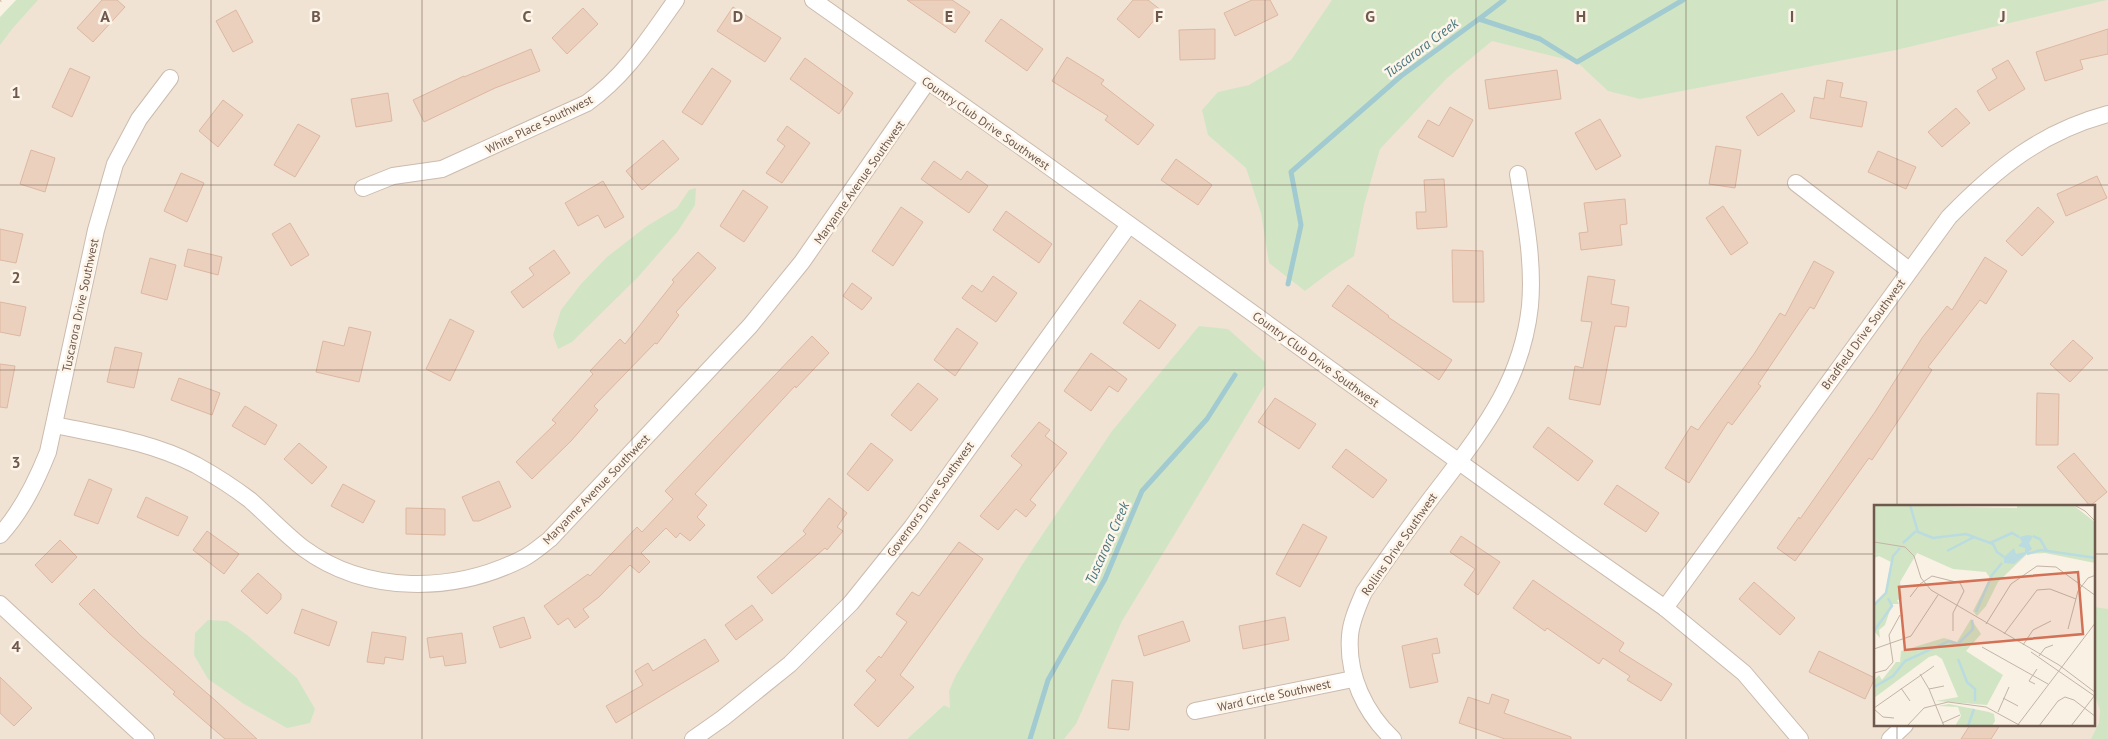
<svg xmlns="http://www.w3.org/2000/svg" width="2108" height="739" font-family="'PT Sans',sans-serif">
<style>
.residential{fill:#f0e3d3;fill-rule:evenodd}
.green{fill:#d1e5c4}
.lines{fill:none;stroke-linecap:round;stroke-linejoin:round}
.stream{stroke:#a2cad1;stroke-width:5}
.building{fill:#ecd0be;stroke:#ddb7a0}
.street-casing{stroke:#ccbbae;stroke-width:18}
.path{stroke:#d0b4a2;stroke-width:3;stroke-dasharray:1 4;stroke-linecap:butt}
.street{stroke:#fff;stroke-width:16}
.grid{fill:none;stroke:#6f584c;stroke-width:1;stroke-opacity:0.55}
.labels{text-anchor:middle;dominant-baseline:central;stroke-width:5;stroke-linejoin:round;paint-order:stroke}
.street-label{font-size:12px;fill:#6f584c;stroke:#fdf5e9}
.water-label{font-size:14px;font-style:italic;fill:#487780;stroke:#fdf5e9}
.inset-river{fill:none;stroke:#badbe0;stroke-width:2.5}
.inset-road{fill:none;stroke:#c2b4a7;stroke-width:1}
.view{fill:#d27155;fill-opacity:0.15;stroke:#d27155;stroke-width:2.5}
.inset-edge{fill:none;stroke:#6f584c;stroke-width:2.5}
.grid-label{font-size:16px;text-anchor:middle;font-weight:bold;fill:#6f584c;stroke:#fdf5e9;stroke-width:5;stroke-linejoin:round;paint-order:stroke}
</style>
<rect width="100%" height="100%" fill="#f9f1e4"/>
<path class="residential" d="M30 0H2108V739H1004L944 705 907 739H0V32ZM1876 507H2094V725H1876Z"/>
<g class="green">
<polygon points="16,0 38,0 12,29 0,45 0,17"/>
<polygon points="1332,0 2107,0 1896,50 1640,99 1608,91 1577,62 1492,41 1447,78 1380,149 1364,205 1354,256 1330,272 1305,291 1269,263 1261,213 1246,168 1208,135 1202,110 1218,92 1249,85 1291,60"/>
<polygon points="696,188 695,205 678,231 638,277 572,342 558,349 553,335 561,310 581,284 607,257 647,226 677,208 689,190"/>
<polygon points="1199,326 1228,329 1265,362 1265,385 1122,621 1076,724 1064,739 907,739 944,705 950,708 949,691 956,675 1022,565 1112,431"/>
<polygon points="2094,607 2108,609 2108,739 2091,739 2099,723 2100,710 2094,693"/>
<polygon points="208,620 227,621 247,635 297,678 315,709 310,723 287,728 244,704 208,679 194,655 195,633"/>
</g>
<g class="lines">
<g class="stream">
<polyline points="1479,19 1504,0"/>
<polyline points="1288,284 1301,225 1291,172 1401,76 1479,19 1540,39 1577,62 1683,0"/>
<polyline points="1030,739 1048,680 1105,579 1142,491 1207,419 1235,375"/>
</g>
</g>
<g class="building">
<polygon points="102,0 117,0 125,7 93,42 77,28"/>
<polygon points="907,0 952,0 970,12 955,33"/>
<polygon points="1133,0 1148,0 1162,11 1139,38 1117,19"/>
<polygon points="1252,0 1270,0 1278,15 1235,36 1224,13"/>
<polygon points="733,7 781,38 765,62 717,31"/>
<polygon points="583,8 598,24 567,54 552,38"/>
<polygon points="236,10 253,42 233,52 216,21"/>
<polygon points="1001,19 1043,49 1027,71 985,41"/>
<polygon points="1215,29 1215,59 1180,60 1179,30"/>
<polygon points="2108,29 2108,54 2080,60 2083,69 2045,81 2036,52"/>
<polygon points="531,49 540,71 495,88 424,122 413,100 464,76 464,77"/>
<polygon points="1067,57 1104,80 1101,84 1154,125 1138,145 1105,120 1108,116 1052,81"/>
<polygon points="805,58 853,93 839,114 790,79"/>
<polygon points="2008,60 2025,89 1989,111 1977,91 1997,78 1992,69"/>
<polygon points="70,68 90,77 72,117 52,107"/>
<polygon points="712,68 731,81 702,125 682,112"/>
<polygon points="1557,70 1561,99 1489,109 1485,80"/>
<polygon points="1827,80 1843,83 1840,97 1867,102 1862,127 1810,118 1814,97 1824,99"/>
<polygon points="388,93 392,121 356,127 351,99"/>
<polygon points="1782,93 1795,111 1758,136 1746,117"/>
<polygon points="223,100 243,115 218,147 199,131"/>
<polygon points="1450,107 1473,120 1453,157 1418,137 1428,120 1439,126"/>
<polygon points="1956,108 1970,123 1942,147 1928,132"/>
<polygon points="1600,119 1621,156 1596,170 1575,133"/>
<polygon points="298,124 320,136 295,177 274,165"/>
<polygon points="787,126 810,143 782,183 766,173 785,146 777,140"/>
<polygon points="663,140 679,159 642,190 626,171"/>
<polygon points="1716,146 1741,150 1735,188 1709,184"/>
<polygon points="31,150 55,158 45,192 20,184"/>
<polygon points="1878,151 1916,167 1906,189 1868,172"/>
<polygon points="1176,159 1212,185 1198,205 1161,180"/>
<polygon points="934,161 961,180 967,171 988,186 969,213 921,179"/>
<polygon points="181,173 204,183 187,222 164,211"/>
<polygon points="2097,176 2107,198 2066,216 2057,194"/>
<polygon points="1444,179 1447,227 1417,229 1416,212 1426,212 1424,180"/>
<polygon points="603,181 624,217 605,228 598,215 578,226 565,203"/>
<polygon points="743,190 768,207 744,242 720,226"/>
<polygon points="1625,199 1627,224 1620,225 1622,245 1581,250 1579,233 1588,232 1584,203"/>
<polygon points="1723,206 1748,243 1731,255 1706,218"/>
<polygon points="901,207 923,222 893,266 872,251"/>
<polygon points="2038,207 2054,222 2022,256 2006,241"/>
<polygon points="1006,211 1052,244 1039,263 993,230"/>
<polygon points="290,223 309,255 291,266 272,234"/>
<polygon points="0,229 23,234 16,263 0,260"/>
<polygon points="188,249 222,257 218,275 184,266"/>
<polygon points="554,250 570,273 523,308 511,292 534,275 529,268"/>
<polygon points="1452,250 1483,251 1484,302 1453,302"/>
<polygon points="698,252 716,268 676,312 679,315 657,344 655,343 594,406 598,410 571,441 532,479 516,462 556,423 552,420 593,374 590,371 620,339 625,344 674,282 672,280"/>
<polygon points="1985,257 2007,271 1986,304 1980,300 1928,367 1932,370 1872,460 1869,458 1795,561 1777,548 1799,517 1800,519 1875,412 1922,338 1947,306 1952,310"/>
<polygon points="150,258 176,265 167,300 141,293"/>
<polygon points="1814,261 1834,272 1814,309 1810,307 1758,384 1761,386 1732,425 1728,422 1689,483 1665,468 1691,426 1698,430 1754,354 1780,313 1785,316"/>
<polygon points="993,276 1017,293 996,322 962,298 972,285 982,292"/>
<polygon points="1588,276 1615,280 1611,304 1629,307 1626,327 1615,326 1600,405 1569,399 1575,366 1583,368 1592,322 1581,321"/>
<polygon points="852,283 872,298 862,310 843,296"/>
<polygon points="1348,285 1389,316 1388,317 1452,360 1439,380 1332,306"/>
<polygon points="1140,300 1176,325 1159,349 1123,323"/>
<polygon points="0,302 26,307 20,336 0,332"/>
<polygon points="450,319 474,331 450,381 426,369"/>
<polygon points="349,327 371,332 359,382 316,372 323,341 344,346"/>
<polygon points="957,328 978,343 955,376 934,360"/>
<polygon points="812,336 829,353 796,388 795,386 695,494 707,505 697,517 705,525 690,541 680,533 676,538 666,528 641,553 650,562 639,573 630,565 599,597 583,609 589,617 575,628 568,618 558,625 544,606 588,574 590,576 637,527 642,532 673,499 665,491"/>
<polygon points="2073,340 2093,358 2070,382 2050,364"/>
<polygon points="115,347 142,353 134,388 107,382"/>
<polygon points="1091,353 1127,379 1118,392 1109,386 1091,411 1064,391"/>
<polygon points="0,364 15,366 7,408 0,407"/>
<polygon points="179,378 220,393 212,415 171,400"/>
<polygon points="918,383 938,399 911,431 891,415"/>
<polygon points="2037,393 2059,394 2058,445 2036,445"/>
<polygon points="1275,398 1316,424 1299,449 1258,422"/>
<polygon points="245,406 277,425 265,445 232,426"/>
<polygon points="1039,422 1050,430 1045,436 1067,453 1030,500 1036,505 1026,517 1016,509 998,530 980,516 1022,465 1011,456"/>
<polygon points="1548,427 1593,461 1578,481 1533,447"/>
<polygon points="299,443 327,467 312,484 284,459"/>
<polygon points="871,443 893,460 868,491 847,474"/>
<polygon points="1346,449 1387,480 1373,498 1332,467"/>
<polygon points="2074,453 2107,492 2090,506 2057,467"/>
<polygon points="89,479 112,489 98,524 74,515"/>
<polygon points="499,481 511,507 479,521 473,521 462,497"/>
<polygon points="343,484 375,501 363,523 331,506"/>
<polygon points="1617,485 1659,513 1646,532 1604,504"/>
<polygon points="146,497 188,517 178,536 137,517"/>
<polygon points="829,498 847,513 837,527 843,531 827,550 825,548 772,594 757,577 806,534 803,531"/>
<polygon points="406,508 445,509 445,535 406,534"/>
<polygon points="1303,524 1327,537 1300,587 1276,574"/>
<polygon points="207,531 239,554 224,574 193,550"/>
<polygon points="1461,536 1500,562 1478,595 1464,585 1475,569 1450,552"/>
<polygon points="60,540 77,557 52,583 35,565"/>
<polygon points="959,542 983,559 900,675 914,687 878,727 854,705 876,680 866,671 879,656 881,658 907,622 896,614 912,592 919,596"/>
<polygon points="258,573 281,594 281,599 267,614 241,591"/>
<polygon points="1533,580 1624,643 1619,651 1672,684 1661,701 1627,680 1630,676 1603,658 1599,664 1547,628 1545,631 1513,608"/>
<polygon points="1754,582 1795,618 1780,635 1739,599"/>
<polygon points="94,589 141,636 216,701 257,739 225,739 173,694 175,692 109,633 79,604"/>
<polygon points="752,605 763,620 736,640 725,625"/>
<polygon points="302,609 337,622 329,646 294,633"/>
<polygon points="524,617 531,638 500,648 493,627"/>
<polygon points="1285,617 1289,640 1243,649 1239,626"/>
<polygon points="1183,621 1190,641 1144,656 1138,636"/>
<polygon points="372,632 406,637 403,660 385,657 384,664 367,662"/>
<polygon points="462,633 466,663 445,666 443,656 430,658 427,638"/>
<polygon points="1437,638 1440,653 1432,654 1438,682 1410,688 1402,646"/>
<polygon points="705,639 719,661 616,723 606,706 643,685 635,671 648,663 653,671"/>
<polygon points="1819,651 1875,678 1865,699 1809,672"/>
<polygon points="0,677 32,708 14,726 0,713"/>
<polygon points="1112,680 1133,682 1129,730 1108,728"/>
<polygon points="1492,694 1509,700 1504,713 1571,737 1571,739 1505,739 1459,723 1468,697 1489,704"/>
<polygon points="1970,725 2000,725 1991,739 1961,739"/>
</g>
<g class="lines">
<defs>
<g id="street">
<polyline points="813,0 1037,158 1569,541 1665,608 1744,673 1800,739"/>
<polyline points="1796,183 1909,270"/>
<path d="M363 188 393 176 442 169 587 103C627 74 648 39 676 0"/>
<path d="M55 425C103 435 152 442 196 465 214 475 233 487 250 500 268 516 284 533 303 548 367 595 454 593 522 559 532 554 541 546 550 539L750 326 802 262 927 82"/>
<path d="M0 535C22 511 36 482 48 452L96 230 115 164 139 119 170 78"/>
<polyline points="0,604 146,739"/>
<path d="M1665 608 1949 217C1997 168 2041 132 2108 114"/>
<polyline points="1195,711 1353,679"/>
<polyline points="693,739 723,718 790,664 851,603 912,527 1129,225"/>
<path d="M1393 739C1365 713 1347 675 1350 636 1351 621 1358 606 1364 592 1389 555 1415 519 1442 484 1485 427 1522 380 1530 306 1534 261 1525 218 1518 174"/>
<polyline points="1890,739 1905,725"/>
</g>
</defs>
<use href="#street" class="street-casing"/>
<polyline class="path" points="0,1 1,0"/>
<use href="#street" class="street"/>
</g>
<path class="grid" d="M211 0V739M422 0V739M632 0V739M843 0V739M1054 0V739M1265 0V739M1476 0V739M1686 0V739M1897 0V507M0 185H2108M0 370H2108M0 554H1876M2094 554H2108M1897 725V739"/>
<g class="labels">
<g class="street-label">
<text transform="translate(986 123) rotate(35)">Country Club Drive Southwest</text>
<text transform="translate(539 124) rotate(-26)">White Place Southwest</text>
<text transform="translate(859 182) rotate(-55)">Maryanne Avenue Southwest</text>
<text transform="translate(80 305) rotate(-78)">Tuscarora Drive Southwest</text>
<text transform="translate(1863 334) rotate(-54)">Bradfield Drive Southwest</text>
<text transform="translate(1316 359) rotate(36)">Country Club Drive Southwest</text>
<text transform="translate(596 489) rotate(-46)">Maryanne Avenue Southwest</text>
<text transform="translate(930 499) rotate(-54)">Governors Drive Southwest</text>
<text transform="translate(1399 544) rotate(-55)">Rollins Drive Southwest</text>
<text transform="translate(1274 695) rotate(-12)">Ward Circle Southwest</text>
</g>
<g class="water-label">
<text transform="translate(1421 48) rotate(-37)">Tuscarora Creek</text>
<text transform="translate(1107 543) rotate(-66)">Tuscarora Creek</text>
</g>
</g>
<g transform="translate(1874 505)">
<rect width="221" height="221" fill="#f9f1e4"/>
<path d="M0 0 143 3V0H199L221 17V58L171 48 153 49 124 77 112 101 103 111 99 106 116 73 112 67 79 64 43 48 26 77 28 94 23 95 25 99H18L11 120 5 125 6 133 0 126V100L11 89 17 57 5 51 0 53ZM97 114 107 129 92 146 129 170 113 200 62 196 84 192 68 154 62 150 55 152 0 193V175L5 170 8 175 22 157H26L27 146 70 133 83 137ZM75 199 115 207 120 209 121 216 118 221H81L87 211 84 202 64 201Z" fill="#d1e5c4"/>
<path d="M154 30 159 31 155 38 158 44 140 59 130 58V52L140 43 142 49 151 47V43L144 41 148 37 145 32Z" fill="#badbe0"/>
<path class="inset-river" d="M36 0 44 27 59 33 92 29 119 39 123 47 130 52M159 31 166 34 173 46M29 38 42 26M116 38 138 28 145 32M73 46 100 32M153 49 167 45 222 53M0 100 12 88 19 51 26 43M102 107 118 70 128 58M0 126 18 101 14 93M84 154 93 177 101 184V196M0 182 19 171 31 156 75 136 84 139 99 124 98 115M94 221 100 204"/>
<path class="inset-road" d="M200 0 211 6 222 17M0 37 31 42 40 51 47 73 57 85 185 160 222 188M36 92 46 79 58 71 86 78 90 86 79 108V126M112 119 137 79 163 61 182 62 222 91M194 124 204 86 214 73 222 70M130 129 163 85 176 84 202 94M149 140 159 125 177 116M108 142 174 179M0 144 37 131 64 90M157 147 222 192M165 151 171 143 179 140M0 168 12 165 19 157 15 130 26 110M46 169 55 184 70 221M161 179 155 176 163 164M27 183 36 196M55 184 70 181M129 193 144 201M0 203 60 161M0 204 9 212 20 213M124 207 135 182M68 218 86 210M33 221 50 203 74 197 112 202 147 221M143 221 222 117M165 221 184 196 191 192 200 195 222 212M197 221 221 190"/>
<path class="view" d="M204 67 209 129 31 145 25 82Z"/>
<rect width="221" height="221" class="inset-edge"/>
</g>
<g class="grid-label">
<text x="105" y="22">A</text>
<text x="316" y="22">B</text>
<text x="527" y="22">C</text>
<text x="738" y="22">D</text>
<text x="949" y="22">E</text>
<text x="1159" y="22">F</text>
<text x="1370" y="22">G</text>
<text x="1581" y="22">H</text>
<text x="1792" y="22">I</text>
<text x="2003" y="22">J</text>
<text x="16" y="98">1</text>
<text x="16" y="283">2</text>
<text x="16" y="468">3</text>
<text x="16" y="652">4</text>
</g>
</svg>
